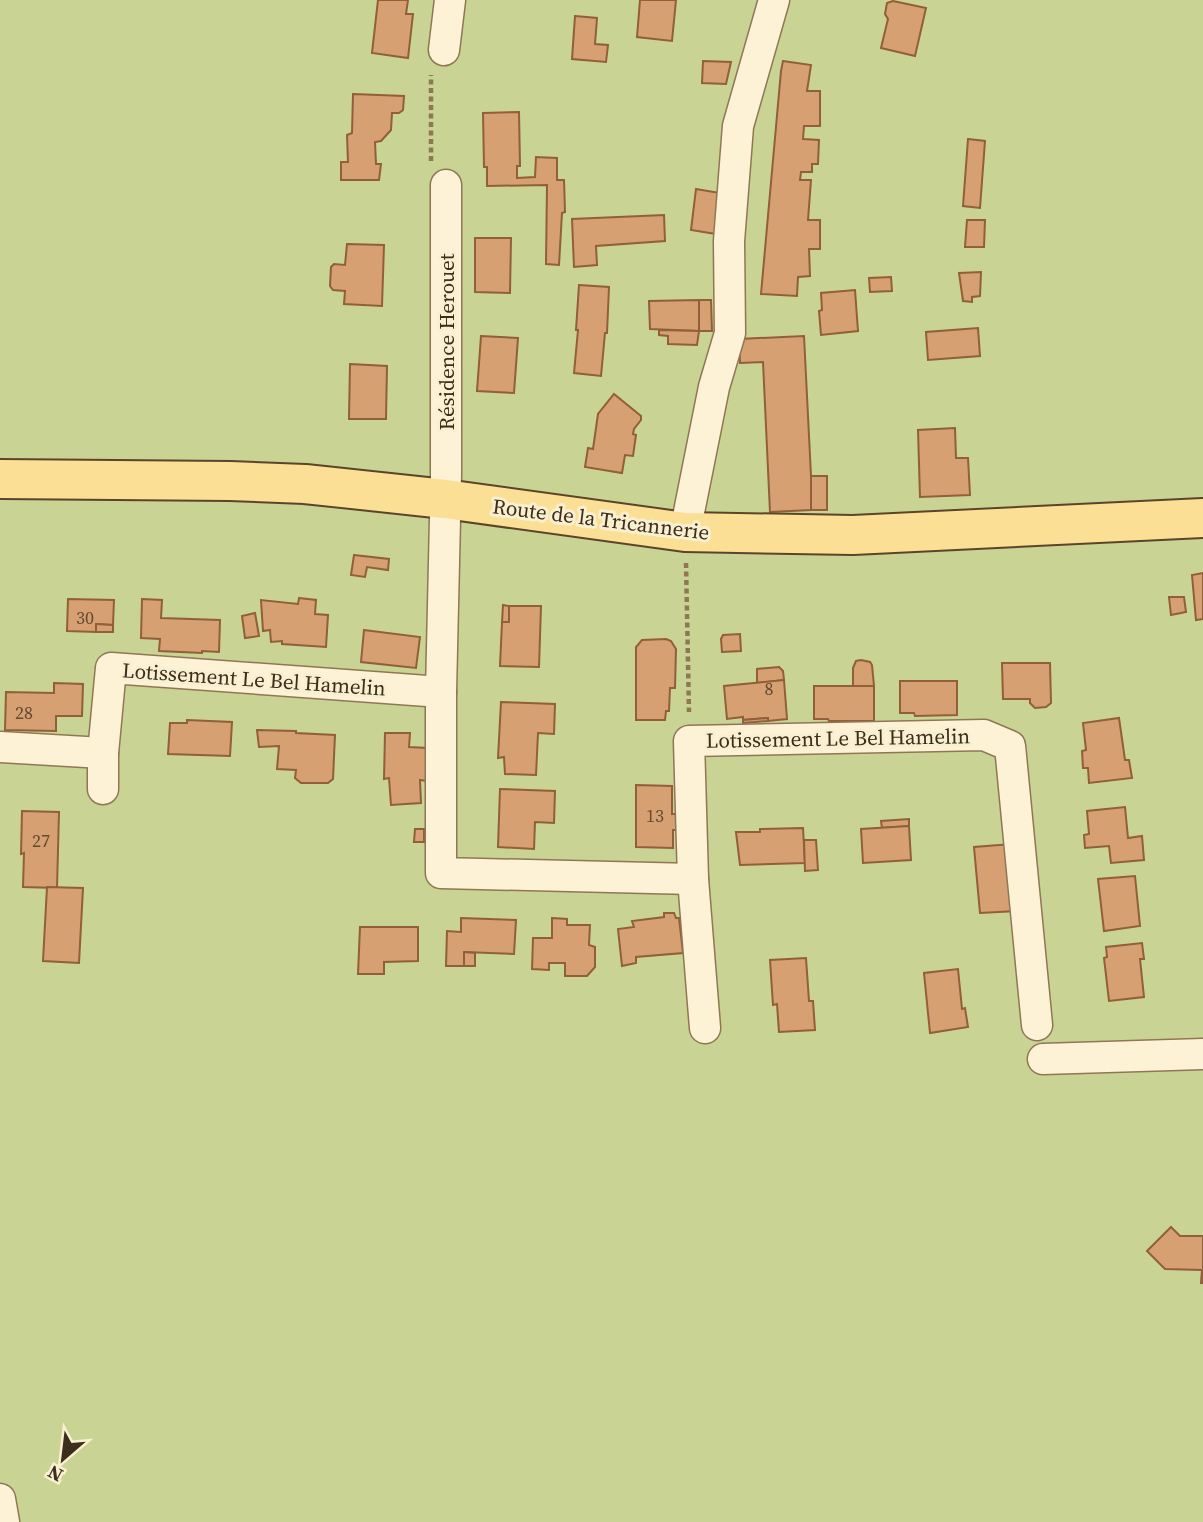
<svg xmlns="http://www.w3.org/2000/svg" width="1203" height="1522" font-family="'Source Serif 4',serif">
<style>
.green{fill:#c9d393}
.building{fill:#d6a072;stroke:#915f39;stroke-width:2}
.lines{fill:none;stroke-linecap:round;stroke-linejoin:round}
.minor-casing{stroke:#8f7756;stroke-width:33}
.major-casing{stroke:#5c442b;stroke-width:42}
.path{stroke:#8f7756;stroke-width:4.5;stroke-dasharray:5 3.5;stroke-linecap:butt}
.minor{stroke:#fdf2d5;stroke-width:30}
.major{stroke:#fbdf94;stroke-width:38}
.labels{text-anchor:middle;dominant-baseline:central;stroke-width:6;stroke-linejoin:round;paint-order:stroke}
.number-label{font-size:18px;fill:#634a32}
.street-label{font-size:21px;fill:#3d2d1c;stroke:#f9f0d1}
</style>
<rect width="100%" height="100%" fill="#f3e6c1"/>
<rect class="green" x="0" y="0" width="1203" height="1522"/>
<g class="building">
<polygon points="378,0 408,0 406,14 413,14 408,58 372,53"/>
<polygon points="640,0 676,0 672,41 637,37"/>
<polygon points="893,1 926,8 915,56 881,48 888,19 885,14 887,3"/>
<polygon points="575,16 597,18 595,44 608,45 606,62 572,59"/>
<polygon points="703,61 731,62 726,84 702,83"/>
<polygon points="783,61 811,65 807,91 820,91 820,126 804,126 803,139 819,140 818,164 812,164 812,172 801,172 800,180 811,180 808,220 820,220 820,249 809,249 810,276 798,277 797,296 761,294 781,71"/>
<polygon points="353,94 404,96 403,110 399,113 392,113 391,130 381,141 375,142 376,164 381,164 379,180 341,180 341,162 348,162 347,135 352,133"/>
<polygon points="519,112 520,166 517,166 517,178 535,177 536,157 557,158 557,180 564,180 565,212 562,213 559,265 546,264 547,185 487,186 487,167 484,167 483,113"/>
<polygon points="968,139 985,141 980,208 963,206"/>
<polygon points="696,189 720,193 716,234 691,230"/>
<polygon points="664,215 665,241 596,246 597,265 574,267 572,219"/>
<polygon points="967,220 985,220 984,247 965,247"/>
<polygon points="475,238 511,238 510,293 475,292"/>
<polygon points="347,244 384,245 382,306 344,304 345,291 333,290 330,286 331,267 334,264 345,265"/>
<polygon points="981,272 980,296 972,297 972,302 963,301 959,273"/>
<polygon points="891,277 892,291 870,292 869,278"/>
<polygon points="579,285 609,287 607,333 605,333 601,376 574,373 578,330 576,330"/>
<polygon points="855,290 858,331 821,335 819,311 822,310 821,293"/>
<polygon points="699,300 699,331 650,329 649,301"/>
<polygon points="699,300 711,300 712,331 699,331"/>
<polygon points="978,328 980,356 928,360 926,332"/>
<polygon points="659,330 699,331 697,345 668,344 668,336 659,335"/>
<polygon points="481,336 518,338 514,393 477,391"/>
<polygon points="804,336 811,476 811,510 770,512 763,362 740,363 739,339"/>
<polygon points="350,364 387,366 386,419 349,419"/>
<polygon points="614,394 641,416 641,420 634,429 633,434 636,435 633,456 625,455 622,473 585,467 588,448 593,449 598,414"/>
<polygon points="955,428 956,458 968,458 970,495 920,497 918,430"/>
<rect x="811" y="476" width="16" height="34"/>
<polygon points="354,555 389,559 388,570 367,567 365,577 351,575"/>
<polygon points="1203,573 1203,619 1196,620 1192,575"/>
<polygon points="1169,597 1184,597 1186,612 1171,615"/>
<polygon points="299,598 316,600 315,614 328,615 326,647 282,644 282,641 271,642 270,630 263,631 261,600 298,604"/>
<polygon points="68,599 114,600 113,625 96,624 96,632 67,631"/>
<polygon points="142,599 162,600 161,618 220,620 219,652 202,651 202,653 159,651 160,639 141,638"/>
<polygon points="503,605 509,606 509,622 502,622"/>
<polygon points="509,606 541,606 539,667 500,666 502,622 509,622"/>
<polygon points="255,613 259,636 245,638 242,616"/>
<polygon points="96,624 113,625 113,632 96,632"/>
<polygon points="364,630 420,637 416,668 361,662"/>
<polygon points="740,634 741,651 722,652 721,639 723,635"/>
<polygon points="666,639 671,641 676,649 675,688 670,688 669,711 666,711 665,720 636,720 636,647 642,640"/>
<polygon points="861,660 870,662 872,665 874,686 853,686 853,668 856,661"/>
<polygon points="1002,663 1050,663 1051,703 1046,707 1035,708 1030,703 1030,699 1003,699"/>
<polygon points="779,667 783,671 784,680 757,683 757,669"/>
<polygon points="784,680 787,719 768,721 768,718 743,720 743,717 727,719 724,686"/>
<polygon points="900,681 957,681 957,715 915,716 914,713 900,713"/>
<polygon points="54,683 83,684 82,716 56,716 56,731 5,730 6,692 54,693"/>
<polygon points="814,686 874,686 874,721 829,721 828,719 814,719"/>
<polygon points="501,702 555,704 554,734 538,733 536,775 505,774 504,757 498,758"/>
<polygon points="768,718 768,721 743,723 743,720"/>
<polygon points="1119,718 1125,760 1129,760 1132,778 1089,783 1088,768 1083,768 1082,751 1086,750 1083,723"/>
<polygon points="187,720 232,722 230,756 168,754 170,723 187,723"/>
<polygon points="257,730 296,731 296,733 335,735 333,779 328,783 301,783 295,778 296,770 277,769 279,746 259,747"/>
<polygon points="385,733 410,733 409,747 428,748 427,781 420,780 421,803 391,805 389,778 384,779"/>
<polygon points="636,785 672,786 672,814 676,814 676,830 673,830 673,848 636,847"/>
<polygon points="500,789 555,791 554,823 535,822 534,849 498,847"/>
<polygon points="1125,807 1128,838 1142,836 1144,860 1111,863 1109,846 1085,848 1084,835 1089,834 1087,811"/>
<polygon points="22,811 59,812 57,888 23,887 24,853 21,854"/>
<polygon points="909,819 909,826 882,828 881,821"/>
<polygon points="909,826 911,860 863,863 861,829"/>
<polygon points="803,828 805,863 740,865 736,832 760,832 760,829"/>
<polygon points="415,829 424,829 424,842 414,842"/>
<polygon points="804,840 816,840 818,870 805,871"/>
<polygon points="1012,844 1017,911 980,913 974,847"/>
<polygon points="1135,876 1140,926 1104,931 1098,879"/>
<polygon points="47,887 83,888 79,963 43,961"/>
<polygon points="664,913 674,913 676,918 679,918 683,953 636,957 636,963 622,966 618,929 634,927 632,921 664,917"/>
<polygon points="461,918 516,920 514,954 464,952 464,966 446,966 447,931 461,932"/>
<polygon points="552,918 567,919 567,925 590,925 589,945 595,947 595,967 587,976 565,976 565,963 549,963 549,970 532,969 533,938 552,938"/>
<polygon points="360,927 418,927 418,961 384,962 384,974 358,974"/>
<polygon points="1142,943 1144,959 1140,959 1144,997 1109,1001 1104,958 1107,957 1106,947"/>
<polygon points="464,952 475,953 475,966 464,966"/>
<polygon points="806,958 809,1001 813,1001 815,1030 779,1032 777,1004 773,1005 770,960"/>
<polygon points="958,969 962,1009 965,1008 968,1027 930,1033 924,973"/>
<polygon points="1171,1227 1180,1236 1203,1236 1203,1283 1201,1283 1202,1270 1165,1269 1147,1251"/>
</g>
<g class="lines">
<defs>
<g id="minor">
<polyline points="444,50 450,0"/>
<polyline points="446,185 446,475 441,692 441,873 693,879"/>
<polyline points="685,532 714,387 730,333 729,241 738,126 774,0"/>
<polyline points="0,747 103,753"/>
<polyline points="103,789 103,753 111,668 441,692"/>
<polyline points="705,1028 693,879 689,741 984,735 1010,746 1037,1025"/>
<polyline points="1043,1059 1203,1054"/>
<polyline points="0,1499 4,1522"/>
</g>
<polyline id="major" points="0,479 230,481 305,484 445,499 685,532 853,535 1203,518"/>
</defs>
<use href="#minor" class="minor-casing"/>
<use href="#major" class="major-casing"/>
<g class="path">
<polyline points="431,161 431,75"/>
<polyline points="686,563 689,712"/>
</g>
<use href="#minor" class="minor"/>
<use href="#major" class="major"/>
</g>
<g class="labels">
<g class="number-label">
<text x="85" y="617">30</text>
<text x="769" y="688">8</text>
<text x="24" y="712">28</text>
<text x="655" y="815">13</text>
<text x="41" y="840">27</text>
</g>
<g class="street-label">
<text transform="translate(446 342) rotate(-90)">Résidence Herouet</text>
<text transform="translate(601 519) rotate(7)">Route de la Tricannerie</text>
<text transform="translate(254 679) rotate(4)">Lotissement Le Bel Hamelin</text>
<text transform="translate(838 738) rotate(-1)">Lotissement Le Bel Hamelin</text>
</g>
</g>
<g transform="translate(63 1459) rotate(208)" stroke="#f9f0d1" stroke-width="5" paint-order="stroke">
<path d="M0-5L12 26L0 18L-12 26Z" fill="#3d2d1c"/>
<text y="-10" font-size="19" font-weight="bold" text-anchor="middle" fill="#3d2d1c">N</text>
</g>
</svg>
